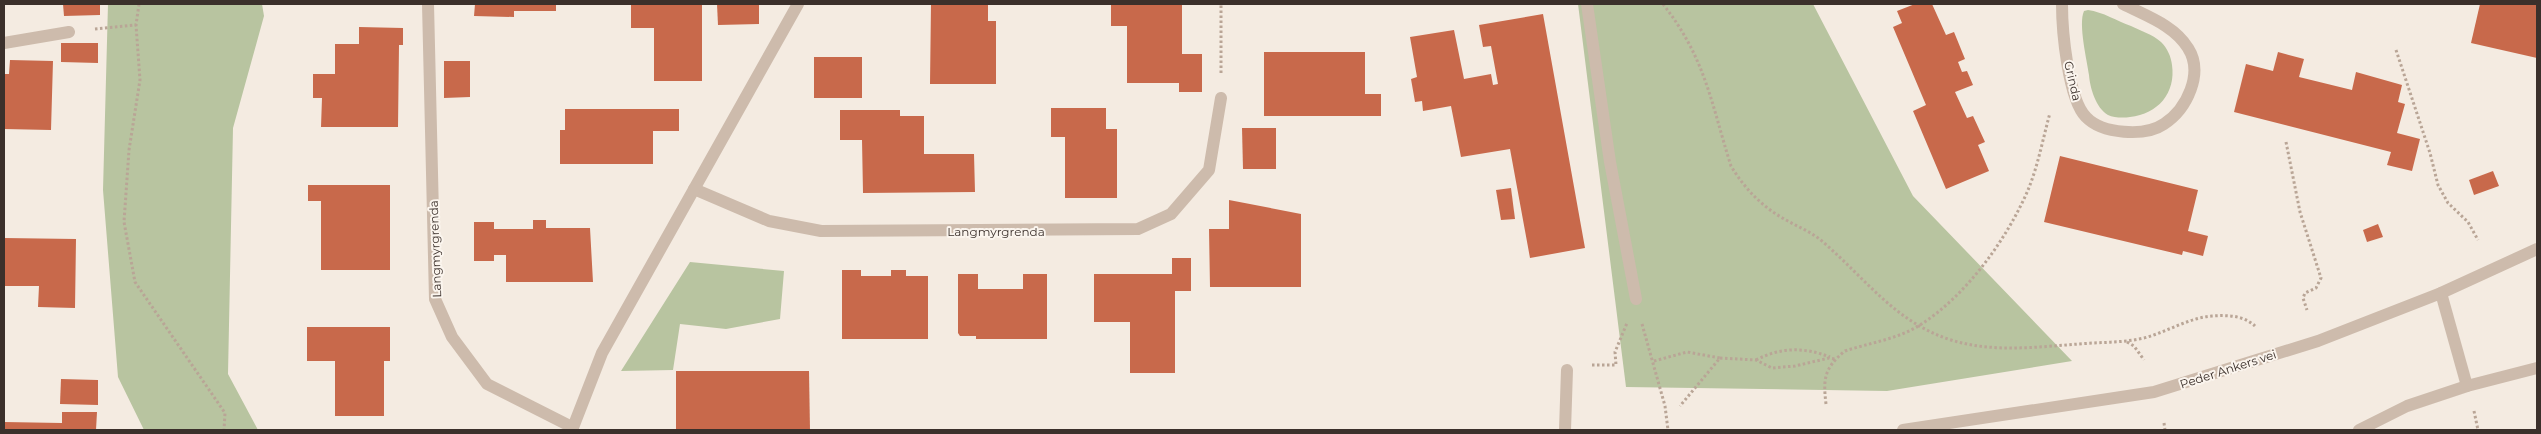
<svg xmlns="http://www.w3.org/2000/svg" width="2541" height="434" font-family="Montserrat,sans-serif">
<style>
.green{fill:#b8c4a0}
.building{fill:#c8694b}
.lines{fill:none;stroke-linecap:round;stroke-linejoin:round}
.path{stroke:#b9a596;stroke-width:3;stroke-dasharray:2.5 2.5;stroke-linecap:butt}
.lane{stroke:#cdbbac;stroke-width:12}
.street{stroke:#cdbbac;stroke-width:12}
.labels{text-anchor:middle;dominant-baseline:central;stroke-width:4;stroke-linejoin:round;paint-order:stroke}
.street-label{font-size:12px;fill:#3b302b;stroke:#fbf5ee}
</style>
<rect width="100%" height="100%" fill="#f4ebe1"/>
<g class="green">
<polygon points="108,4 262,4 264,16 233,128 228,374 258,430 144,430 118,377 103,190"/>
<polygon points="1578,4 1813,4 1913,196 2072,361 1887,391 1626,387"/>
<path d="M2088 10C2103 12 2117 21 2131 26 2141 31 2152 34 2161 42 2167 48 2171 56 2172 65 2176 93 2158 114 2130 117 2124 118 2114 118 2108 115 2096 108 2090 88 2089 75 2087 60 2078 24 2084 11Z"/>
<polygon points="690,262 784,271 780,319 726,329 680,324 673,370 621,371"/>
</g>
<g class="building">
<polygon points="63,4 100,4 100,15 64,16"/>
<polygon points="475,4 556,4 556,11 514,11 514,17 474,16"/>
<polygon points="631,4 702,4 702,81 654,81 654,28 631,28"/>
<polygon points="717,4 759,4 759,24 718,25"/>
<polygon points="931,4 988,4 988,21 996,21 996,84 930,84"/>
<polygon points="1111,4 1182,4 1182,54 1202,54 1202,92 1179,92 1179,83 1127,83 1127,26 1111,26"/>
<polygon points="1915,4 1932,4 1946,35 1954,32 1965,59 1958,62 1962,72 1967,71 1973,85 1955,92 1967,118 1973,116 1985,142 1978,145 1989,171 1946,189 1913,111 1926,105 1893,27 1902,23 1897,11"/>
<polygon points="2480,4 2537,4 2537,58 2471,43"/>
<polygon points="1543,14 1585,248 1530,258 1510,149 1461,157 1451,106 1423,111 1422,101 1415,102 1411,79 1417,77 1410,37 1454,30 1464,79 1491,74 1493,85 1498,84 1491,46 1483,47 1479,25"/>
<polygon points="359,27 403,28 403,45 399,45 398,127 321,127 322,98 313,98 313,74 335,74 335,44 359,44"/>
<polygon points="61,43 98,43 98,63 61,62"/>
<polygon points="1264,52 1365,52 1365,94 1381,94 1381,116 1264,116"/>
<polygon points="2278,52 2304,59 2299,77 2352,90 2356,72 2402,85 2398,102 2405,104 2397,133 2420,139 2412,171 2387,165 2391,152 2234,112 2246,64 2273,71"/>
<rect x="814" y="57" width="48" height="41"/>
<polygon points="10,60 53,61 51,130 4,129 4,74 9,74"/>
<polygon points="444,61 470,61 470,97 444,98"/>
<polygon points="1051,108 1106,108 1106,129 1117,129 1117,198 1065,198 1065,137 1051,137"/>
<polygon points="565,109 679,109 679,131 653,131 653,164 560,164 560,130 565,130"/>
<polygon points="840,110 900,110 900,116 924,116 924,154 974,154 975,192 863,193 862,140 840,140"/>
<polygon points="1242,128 1276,128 1276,169 1243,169"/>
<polygon points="2060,156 2198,190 2188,231 2208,236 2203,256 2183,251 2182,255 2044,222"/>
<polygon points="2493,171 2499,186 2474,195 2469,180"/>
<polygon points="308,185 390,185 390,270 321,270 321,201 308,201"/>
<polygon points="1511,188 1515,219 1501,220 1496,190"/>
<polygon points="1229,200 1301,214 1301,287 1210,287 1209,229 1229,229"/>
<polygon points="533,220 546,220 546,228 590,228 593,282 506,282 506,255 494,255 494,261 474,261 474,222 494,222 494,229 533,229"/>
<polygon points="2378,224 2383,237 2367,242 2363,230"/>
<polygon points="4,238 76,239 75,308 38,307 39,286 4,286"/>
<polygon points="1172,258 1191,258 1191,291 1175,291 1175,373 1130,373 1130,322 1094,322 1094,274 1172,274"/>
<polygon points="842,270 861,270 861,276 891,276 891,270 906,270 906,276 928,276 928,339 842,339"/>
<polygon points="958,274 978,274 978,289 1023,289 1023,274 1047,274 1047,339 976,339 976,336 960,336 958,333"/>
<polygon points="307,327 390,327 390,361 384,361 384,416 335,416 335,361 307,361"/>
<polygon points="676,371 809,371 810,430 676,430"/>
<polygon points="61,379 98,380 98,405 60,404"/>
<polygon points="62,412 97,412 96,430 4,430 4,422 62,423"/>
</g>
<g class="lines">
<g class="path">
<polyline points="139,4 136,25 140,80 129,150 124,222 135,282 225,413 224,430"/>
<path d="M1663 4C1706 59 1711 103 1731 166 1743 186 1760 205 1781 217 1795 226 1811 231 1823 242 1866 279 1895 322 1951 340 1993 353 2037 347 2079 344 2101 342 2122 343 2144 338 2167 332 2188 318 2212 316 2227 315 2243 315 2255 326"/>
<polyline points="95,29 136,25"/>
<polyline points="2396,50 2430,153 2438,185 2448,203 2468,222 2478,240"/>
<polyline points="1221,73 1221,4"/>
<polyline points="2286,142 2300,212 2321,278 2316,288 2305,293 2303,298 2307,310"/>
<polyline points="1642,324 1665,406 1668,430"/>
<polyline points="2127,342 2134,346 2144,360"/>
<polyline points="1720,358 1756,360 1772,368 1795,366 1829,358 1835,359"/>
<path d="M1756 360C1781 347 1804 347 1830 357"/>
<polyline points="1654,361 1687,352 1720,358 1680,406"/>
<polyline points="1592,365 1616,365 1615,352 1627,323"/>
<path d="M1826 404C1823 379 1824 368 1845 351 1869 343 1898 339 1920 325 1966 296 2007 239 2028 190 2038 166 2043 138 2050 113"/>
<polyline points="2474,411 2478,430"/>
<polyline points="2164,423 2165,430"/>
</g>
<g class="lane">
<polyline points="1587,4 1610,162 1636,299"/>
<polyline points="4,43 69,32"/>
<polyline points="2441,293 2467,386"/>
<polyline points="1565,430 1567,370"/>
<polyline points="2359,430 2407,406 2467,386 2537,368"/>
</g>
<g class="street">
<polyline points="428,4 435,299 452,337 487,384 572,427"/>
<path d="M2062 4C2062 30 2068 99 2086 117 2102 134 2145 137 2164 124 2187 109 2204 73 2188 48 2174 25 2146 16 2123 4"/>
<polyline points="694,189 769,221 821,231 1138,229 1171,214 1209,170 1221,98"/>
<polyline points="572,430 602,353 798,4"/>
<polyline points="1903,430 2154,392 2318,341 2441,293 2537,249"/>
</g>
</g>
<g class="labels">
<g class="street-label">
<text transform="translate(2073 81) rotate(77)">Grinda</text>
<text x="996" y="231">Langmyrgrenda</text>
<text transform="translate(435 249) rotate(-92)">Langmyrgrenda</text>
<text transform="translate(2228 369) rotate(-18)">Peder Ankers vei</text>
</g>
</g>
<rect width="2541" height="434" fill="none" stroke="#3b302b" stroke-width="10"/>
</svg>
